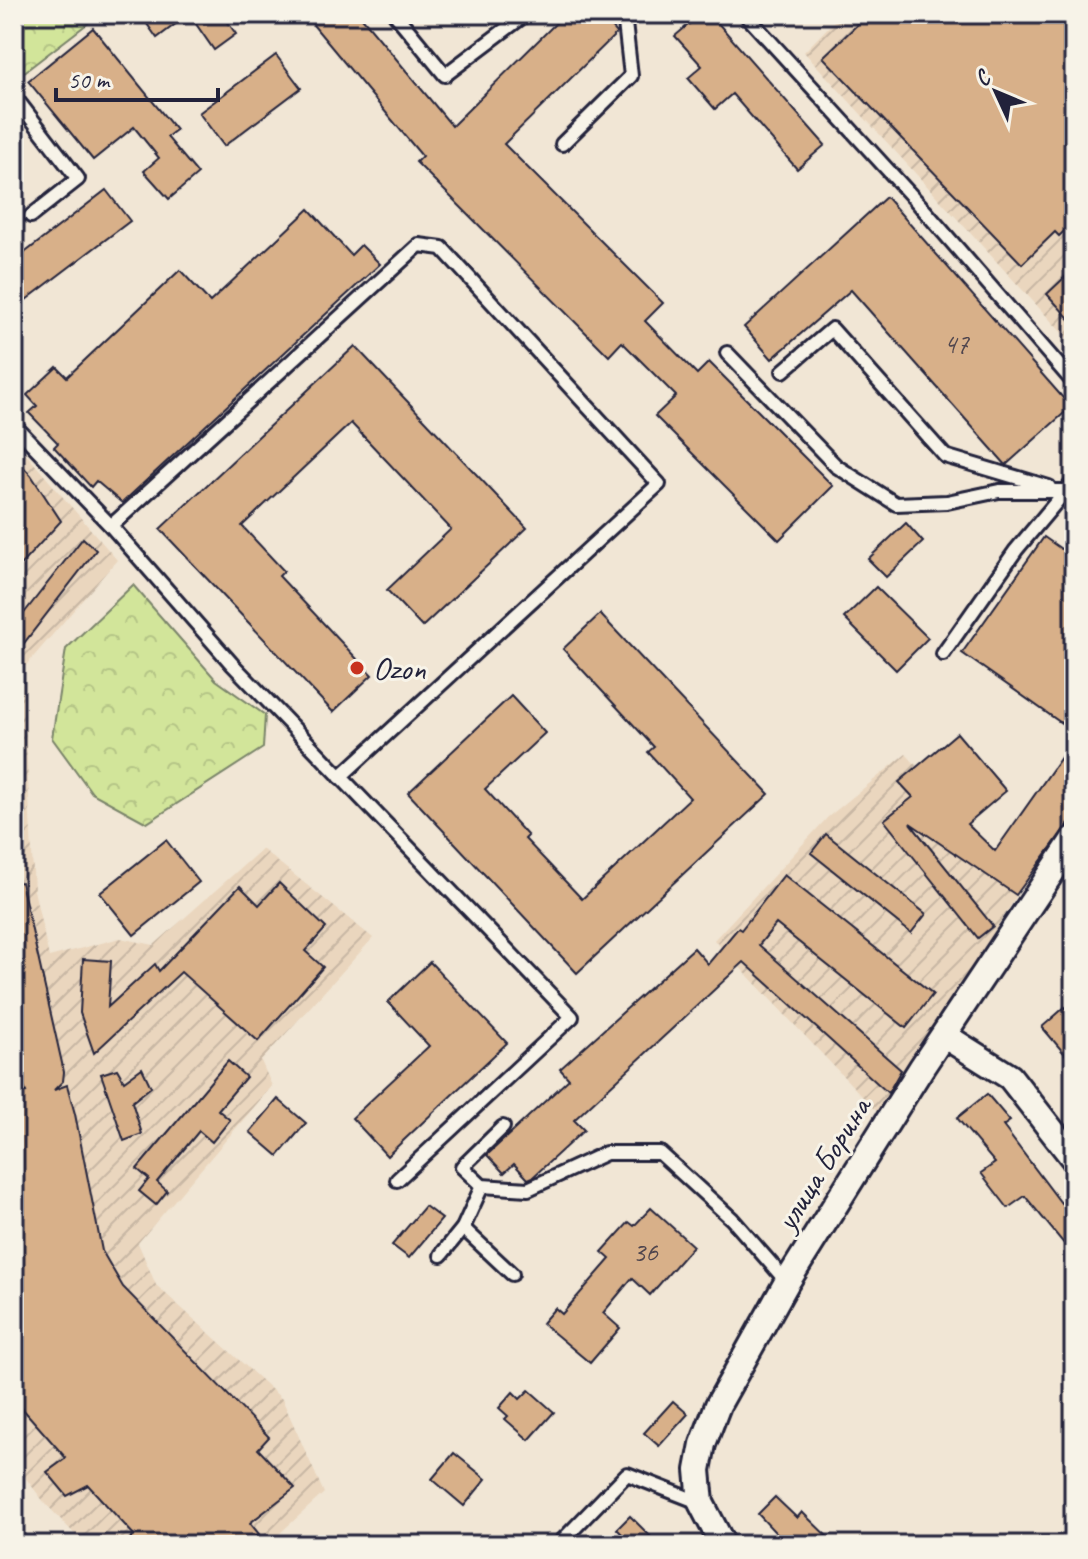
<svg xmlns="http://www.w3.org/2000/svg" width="1088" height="1559" font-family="Caveat,sans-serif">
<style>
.industrial{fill:url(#industrial-furrows)}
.forest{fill:url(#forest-crowns);stroke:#7a846a;stroke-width:2}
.building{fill:#d8b089;stroke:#22223b;stroke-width:2}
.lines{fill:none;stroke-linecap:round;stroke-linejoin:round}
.lane-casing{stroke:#22223b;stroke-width:18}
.street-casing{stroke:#22223b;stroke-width:30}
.lane{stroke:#f7f3e8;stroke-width:12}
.street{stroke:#f7f3e8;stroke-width:24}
.poi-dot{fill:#c8321e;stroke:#f7f3e8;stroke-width:3}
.labels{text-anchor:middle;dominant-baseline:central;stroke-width:6;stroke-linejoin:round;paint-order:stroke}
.number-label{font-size:28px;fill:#50464e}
.poi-label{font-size:32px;fill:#22223b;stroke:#f7f3e8;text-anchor:start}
.street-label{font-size:32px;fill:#22223b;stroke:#f7f3e8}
</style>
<defs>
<pattern id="industrial-furrows" width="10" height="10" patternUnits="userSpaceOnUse" patternTransform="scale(2)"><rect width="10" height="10" fill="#ead6be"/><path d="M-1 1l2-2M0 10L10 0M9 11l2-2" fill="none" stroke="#c8b7a4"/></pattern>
<pattern id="forest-crowns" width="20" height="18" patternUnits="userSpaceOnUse" patternTransform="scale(2)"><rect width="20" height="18" fill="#d2e59a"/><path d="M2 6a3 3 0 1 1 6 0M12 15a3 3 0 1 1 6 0" fill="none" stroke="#b4c486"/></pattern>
</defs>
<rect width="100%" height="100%" fill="#f1e6d5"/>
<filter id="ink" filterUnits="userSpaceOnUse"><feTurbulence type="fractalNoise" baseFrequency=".0125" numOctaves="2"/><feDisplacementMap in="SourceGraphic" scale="16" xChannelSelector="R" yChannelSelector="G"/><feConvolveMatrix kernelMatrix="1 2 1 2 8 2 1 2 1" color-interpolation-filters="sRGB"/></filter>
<g filter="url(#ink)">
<g class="industrial">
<polygon points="841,14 1074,14 1074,346 804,52"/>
<polygon points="14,440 117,560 22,670 34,890 49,957 120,938 154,945 262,849 373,938 261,1061 272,1086 138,1243 156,1285 282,1399 324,1493 267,1545 85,1545 44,1502 14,1463"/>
<polygon points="906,754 1024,884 880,1115 714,940 828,817"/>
</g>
<g class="forest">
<polygon points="14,14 100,14 14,80"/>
<polygon points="133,585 216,680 265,715 263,748 147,823 92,793 52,738 66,649"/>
</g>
<g class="building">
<polygon points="140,14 222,14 236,34 214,50 189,14 157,38"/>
<polygon points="304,14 359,14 452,126 565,14 601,14 617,33 504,144 663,303 645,321 697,374 709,362 833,486 779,540 655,416 676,396 622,342 609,356 416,162 422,156"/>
<polygon points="701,14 710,14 825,145 797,169 732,94 715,109 688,78 702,66 675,36"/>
<polygon points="848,14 1074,14 1074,222 1059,236 1055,232 1022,264 823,57 858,24"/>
<polygon points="93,28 176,130 167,137 198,174 169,199 144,171 159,158 134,127 93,160 28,81"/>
<polygon points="276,55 301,88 224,146 199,113"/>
<polygon points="106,190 130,221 14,309 14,261"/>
<polygon points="886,197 1071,407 1006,465 851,290 772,359 744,327"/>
<polygon points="309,209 351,255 361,245 380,264 122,503 96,481 91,487 54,447 58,443 29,413 37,406 27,395 57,367 67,377 180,270 210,302"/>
<polygon points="1065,277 1074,287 1074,324 1047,294"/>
<polygon points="355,346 527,528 422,627 387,590 451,529 351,423 242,526 284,571 279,576 372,675 333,712 160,529"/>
<polygon points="14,457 31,475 61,521 14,572"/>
<polygon points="906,523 923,542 886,577 868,559"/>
<polygon points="1044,537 1074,558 1074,732 962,653"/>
<polygon points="83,538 96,550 14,656 14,626"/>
<polygon points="876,587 928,638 896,670 844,618"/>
<polygon points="600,614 769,794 577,973 408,793 511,696 545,733 485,789 528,836 525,839 582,899 690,798 648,752 654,747 563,649"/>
<polygon points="957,733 1006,791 967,824 995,851 1074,739 1074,816 1016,895 910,823 993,926 978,938 884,820 913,797 899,782"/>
<polygon points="826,834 926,914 911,933 811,853"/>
<polygon points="166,840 199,882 134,935 100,893"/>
<polygon points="784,875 933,994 906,1028 776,924 759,945 901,1070 888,1093 744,962 574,1120 584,1130 533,1177 528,1179 514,1164 504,1173 487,1155 569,1079 560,1069 694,948 708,964 738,928 741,930"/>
<polygon points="21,882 64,1072 63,1081 54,1090 67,1085 75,1114 102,1251 123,1287 269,1437 258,1449 295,1488 250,1523 259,1534 243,1545 123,1545 134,1535 88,1485 67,1496 47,1472 66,1458 14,1399 14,1093 26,1092 14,1063 14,883"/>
<polygon points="279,883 326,928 305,951 323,967 258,1041 181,972 94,1053 80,1013 83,959 111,961 108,1007 155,964 159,971 240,886 259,905"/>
<polygon points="430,962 507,1043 387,1156 352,1118 429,1046 388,1002"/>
<polygon points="1065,1007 1074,1017 1074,1065 1042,1027"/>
<polygon points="228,1061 246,1077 218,1110 230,1120 212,1142 199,1131 157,1182 167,1191 156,1205 139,1191 149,1179 137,1169"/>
<polygon points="142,1068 151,1087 132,1102 142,1134 124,1141 101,1074 117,1069 124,1081"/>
<polygon points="987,1094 1010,1121 1003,1126 1061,1203 1074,1192 1074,1256 1025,1196 1008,1208 981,1173 995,1163 957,1118"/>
<polygon points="278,1099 306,1123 278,1156 250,1132"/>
<polygon points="425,1206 442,1219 409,1258 392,1245"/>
<polygon points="651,1208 693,1246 650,1295 632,1278 603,1313 620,1328 590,1363 542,1323 555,1308 562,1314 610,1259 602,1252 629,1222 634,1226"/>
<polygon points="529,1390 554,1412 529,1440 505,1419 508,1416 499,1408 513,1392 520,1399"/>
<polygon points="673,1401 688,1414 659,1446 644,1433"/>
<polygon points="454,1453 486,1479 464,1506 432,1479"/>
<polygon points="775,1497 797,1518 802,1512 836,1545 787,1545 758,1514"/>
<polygon points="630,1516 659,1545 633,1545 617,1529"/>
</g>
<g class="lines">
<defs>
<g id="lane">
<polyline points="395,14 445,75 526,14"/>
<polyline points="745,14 919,204 1074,383"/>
<polyline points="14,96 78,179 31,216"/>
<polyline points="562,144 631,76 624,14"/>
<polyline points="727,353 836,466 896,504 947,502 999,491 1064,491"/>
<polyline points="783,371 832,329 945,456 1049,487"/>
<polyline points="14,425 111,526 232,664 572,1017 397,1180"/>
<polyline points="111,526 419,245 442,248 659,484 340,777"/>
<polyline points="943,654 1016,550 1074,481"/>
<polyline points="503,1127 462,1167 482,1186 528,1189 606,1153 660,1153 732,1219 787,1282"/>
<polyline points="463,1228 512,1274"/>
<polyline points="441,1255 463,1228 482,1186"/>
<polyline points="558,1545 627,1474 701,1503"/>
</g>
<g id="street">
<polyline points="945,1036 1010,1077 1074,1159"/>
<polyline points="723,1545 701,1503 698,1470 703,1444 718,1405 787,1282 922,1067 1074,839"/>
</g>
</defs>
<use href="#lane" class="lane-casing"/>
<use href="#street" class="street-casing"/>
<use href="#lane" class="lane"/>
<use href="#street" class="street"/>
</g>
</g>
<circle class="poi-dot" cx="357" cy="668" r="8"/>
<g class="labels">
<g class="number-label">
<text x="956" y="343">47</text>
<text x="645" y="1251">36</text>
</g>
<g class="poi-label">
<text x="373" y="668">Ozon</text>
</g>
<g class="street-label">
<text transform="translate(823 1164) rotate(-58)">улица Борина</text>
</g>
</g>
<rect width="1088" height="1559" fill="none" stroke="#f7f3e8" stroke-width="48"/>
<rect x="24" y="24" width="1040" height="1511" fill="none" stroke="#22223b" stroke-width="3" filter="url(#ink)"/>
<g transform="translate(996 92) rotate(314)" stroke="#f7f3e8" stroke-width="6" paint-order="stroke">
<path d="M0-6L14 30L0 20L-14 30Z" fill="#22223b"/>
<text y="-12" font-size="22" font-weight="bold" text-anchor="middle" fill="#22223b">С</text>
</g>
<path d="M56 88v12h162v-12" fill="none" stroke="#22223b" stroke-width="4"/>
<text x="68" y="88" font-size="24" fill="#22223b" stroke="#f7f3e8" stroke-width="6" paint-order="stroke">50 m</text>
</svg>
